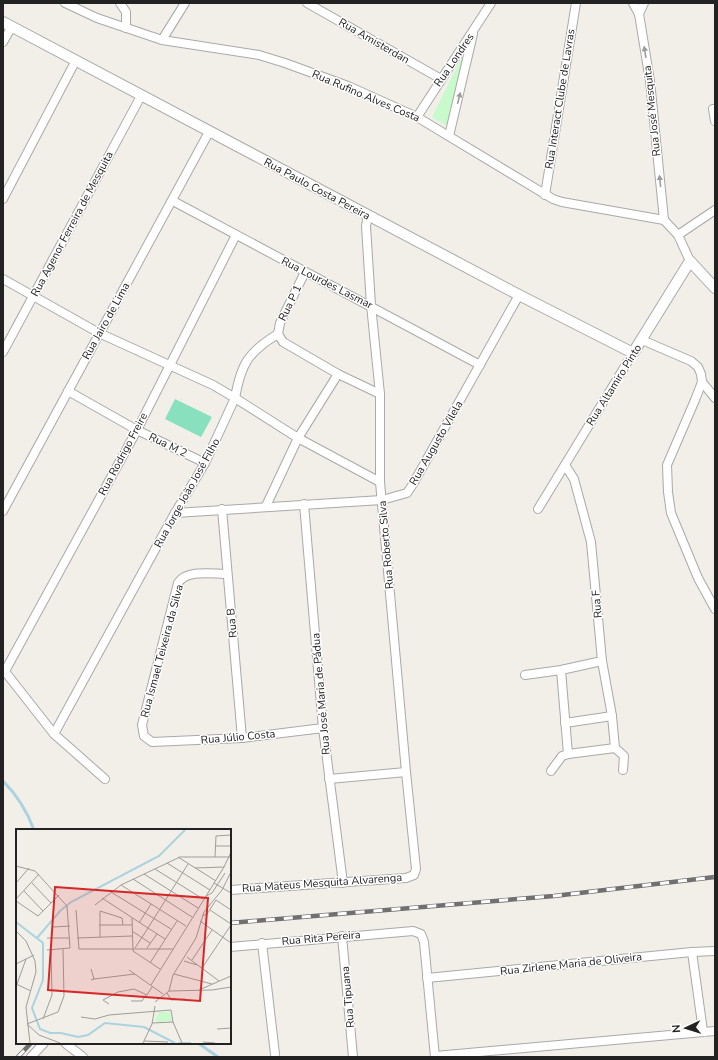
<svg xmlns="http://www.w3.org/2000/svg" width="718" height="1060" font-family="'Nunito Sans',sans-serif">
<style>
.park{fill:#c8facc}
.pitch{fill:#88e0be}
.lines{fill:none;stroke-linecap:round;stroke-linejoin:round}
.stream{stroke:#aad3df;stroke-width:3}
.minor-casing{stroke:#a9a9a9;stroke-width:10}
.tertiary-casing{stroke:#a9a9a9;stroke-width:12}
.minor{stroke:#fff;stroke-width:8}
.tertiary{stroke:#fff;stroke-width:10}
.rail-casing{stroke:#707070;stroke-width:4.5}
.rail{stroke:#fff;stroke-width:3;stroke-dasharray:9;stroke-linecap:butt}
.oneway{fill:#9c9c9c}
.labels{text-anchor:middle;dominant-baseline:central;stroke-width:3;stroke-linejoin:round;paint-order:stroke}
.street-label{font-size:11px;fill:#222;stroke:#fff}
.inset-river{fill:none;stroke:#aad3df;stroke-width:2}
.inset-road{fill:none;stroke:#9f9d99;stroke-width:1}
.view{fill:#d62828;fill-opacity:0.15;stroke:#d62828;stroke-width:2}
.inset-edge{fill:none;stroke:#222;stroke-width:2}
</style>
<rect width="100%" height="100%" fill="#f2efe9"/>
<polygon class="park" points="466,49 450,128 432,117"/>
<polygon class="pitch" points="175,399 212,417 201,437 165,419"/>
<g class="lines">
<g class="stream">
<path d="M3 781C17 795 27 811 34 830"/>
<polyline points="198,1043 218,1057"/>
</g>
<defs>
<g id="minor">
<polyline points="65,3 97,18 162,40 259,55 285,63 348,86 417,117 553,199 562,202 664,220 678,235 690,261"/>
<polyline points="120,3 126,12 126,28"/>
<polyline points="307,3 441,79"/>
<polyline points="633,3 639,14"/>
<polyline points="644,3 639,14 650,81 664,220"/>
<polyline points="162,40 185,3"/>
<polyline points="3,42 11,28"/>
<polyline points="713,109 715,121"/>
<polyline points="417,117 491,3"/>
<polyline points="449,136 473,34"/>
<polyline points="545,195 576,3"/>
<polyline points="3,199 75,62"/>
<polyline points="173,201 480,365"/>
<polyline points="678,235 715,210"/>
<path d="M3 279 99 333 213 385 235 398C241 364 248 352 278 334"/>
<polyline points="278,334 283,342 338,374 380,394"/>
<polyline points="278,334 280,323 305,272"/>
<polyline points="642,340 691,361 698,367 701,374 702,382 695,400 667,465 668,492 671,513 698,578 715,609"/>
<polyline points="3,352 141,96"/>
<polyline points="702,382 715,398"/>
<polyline points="68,391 137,430 205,463"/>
<polyline points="565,465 574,479 591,542 602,661 612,716 615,748"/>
<polyline points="304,504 323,728 343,883"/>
<polyline points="266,506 298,438 338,374"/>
<polyline points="222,509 242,738"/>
<polyline points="538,509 633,353"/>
<polyline points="3,511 209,132"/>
<polyline points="175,513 382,500 407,493 413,484 519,295"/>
<path d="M227 574C212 574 187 569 178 583L142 725 144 736 152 742 242 738 323 728"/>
<polyline points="3,669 54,734 105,779"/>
<polyline points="561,670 568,754"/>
<polyline points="5,671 137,430 236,235"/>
<polyline points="525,675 561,670 602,661"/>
<polyline points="565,723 612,716"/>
<polyline points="54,734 175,513 205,463 235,398 298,438 380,482"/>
<polyline points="551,771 562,756 568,754 615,748 624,756 623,770"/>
<polyline points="329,779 406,772"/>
<polyline points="230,890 406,878 414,875 416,869 406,772 380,482 380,394 371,305 366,226 368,215"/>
<polyline points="342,936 353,1057"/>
<polyline points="262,943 275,1054"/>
<polyline points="230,947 413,931 421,934 424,942 435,1057"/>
<polyline points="692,952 703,1031"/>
<polyline points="427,978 692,952 715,951"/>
<polyline points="65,1043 83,1057"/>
<polyline points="435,1056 715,1031"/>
<polyline points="31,1057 44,1043"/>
</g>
<polyline id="tertiary" points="3,22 519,295 633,353 690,261 715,288"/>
</defs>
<use href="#minor" class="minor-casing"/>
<use href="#tertiary" class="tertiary-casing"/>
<use href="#minor" class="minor"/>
<use href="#tertiary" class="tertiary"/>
<defs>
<g id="rail">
<polyline points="230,923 554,896 715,877"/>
<polyline points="18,1057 31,1043"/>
</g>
</defs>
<use href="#rail" class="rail-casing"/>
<use href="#rail" class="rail"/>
</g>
<defs><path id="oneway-solid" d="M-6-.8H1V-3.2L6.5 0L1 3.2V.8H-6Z"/></defs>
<g class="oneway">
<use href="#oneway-solid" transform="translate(645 52) rotate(-99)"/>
<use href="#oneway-solid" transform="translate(459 98) rotate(-76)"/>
<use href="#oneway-solid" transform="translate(660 181) rotate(-96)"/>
</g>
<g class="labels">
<g class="street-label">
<text transform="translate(374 41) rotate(30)">Rua Amisterdan</text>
<text transform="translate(454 60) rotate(-56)">Rua Londres</text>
<text transform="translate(366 96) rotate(23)">Rua Rufino Alves Costa</text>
<text transform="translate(560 99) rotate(-81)">Rua Interact Clube de Lavras</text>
<text transform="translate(652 111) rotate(-96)">Rua José Mesquita</text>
<text transform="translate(317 189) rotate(28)">Rua Paulo Costa Pereira</text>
<text transform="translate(72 224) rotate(-62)">Rua Agenor Ferreira de Mesquita</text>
<text transform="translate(327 283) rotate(27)">Rua Lourdes Lasmar</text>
<text transform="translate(290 303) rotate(-64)">Rua P 1</text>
<text transform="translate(106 321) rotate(-61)">Rua Jairo de Lima</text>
<text transform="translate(614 385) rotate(-58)">Rua Altamiro Pinto</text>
<text transform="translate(436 443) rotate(-60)">Rua Augusto Vilela</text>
<text transform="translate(168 445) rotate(26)">Rua M 2</text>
<text transform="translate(123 454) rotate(-62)">Rua Rodrigo Freire</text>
<text transform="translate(187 493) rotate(-61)">Rua Jorge João José Filho</text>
<text transform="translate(386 545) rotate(-95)">Rua Roberto Silva</text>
<text transform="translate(597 604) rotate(-95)">Rua F</text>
<text transform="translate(232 623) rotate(-95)">Rua B</text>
<text transform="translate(162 651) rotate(-75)">Rua Ismael Teixeira da Silva</text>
<text transform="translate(321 694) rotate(-95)">Rua José Maria de Pádua</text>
<text transform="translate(238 737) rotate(-5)">Rua Júlio Costa</text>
<text transform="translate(322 883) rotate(-4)">Rua Mateus Mesquita Alvarenga</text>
<text transform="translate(321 938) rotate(-5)">Rua Rita Pereira</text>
<text transform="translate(571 964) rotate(-6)">Rua Zirlene Maria de Oliveira</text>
<text transform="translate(348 997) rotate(-95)">Rua Tipuana</text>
</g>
</g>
<g transform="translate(16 829)">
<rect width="215" height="215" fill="#f2efe9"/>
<path d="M143 183H154L156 192 141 193 139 191Z" fill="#c8facc"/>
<path class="inset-river" d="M0 93 27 114V151L16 179 24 200 34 204H45L62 208 72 206 89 194 128 198 159 214M21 109 44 82 55 73 143 27 169 1M162 214H175"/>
<path class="inset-road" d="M200 17H215M162 28 200 52M199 28 200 7 215 6M151 34 194 61M0 37 19 42 51 77 54 119 31 121M179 39 208 38M139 40 187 70M128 45 182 79M117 50 176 88M0 54 13 39M16 54 35 74M198 54 215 64M105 56 170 97M8 62 27 82M95 63 155 100M190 67 196 64 209 44M86 69 132 99 119 119M0 70 23 45M0 72 22 87 43 66M79 76 105 56 164 28H214M60 81 63 120H157M194 81 215 95M186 87 191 85 200 71 215 81M116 89 117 122 144 140M184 92 215 114M123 94 135 75M83 96H116M37 98 54 97M0 102 10 112 19 132 20 143 10 178 14 214M116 102 134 114M84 108V82L106 89 107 96M31 109H54M61 109 116 107M149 110 132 99 172 35M131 119 141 105M171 128 203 152M176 131 196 101M168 132 181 136M134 134 161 92M0 135 18 126M186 139 215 96M113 141 147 165M158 145 196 155M78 150 119 145M75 151 78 150 75 140M0 155 15 162M1 155 10 130M135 156 208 38 215 23M183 161 215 147M153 162 196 161 215 158M151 164 155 171 169 170M115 172H126L130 166M139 173 153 162 157 146 180 109 188 83 206 61 215 43M93 175 87 171 102 163 118 160 131 166 136 158M65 188 79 190 93 186 155 181 157 193 166 214M27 190 36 166 35 121M136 194 157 193M201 200 215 199M128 212 152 213M187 213 199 214M44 214 23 206 11 195 42 183 48 167 47 120M127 214 136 195 139 177"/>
<path class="view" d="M39 58 192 69 184 172 32 161Z"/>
<rect width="215" height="215" class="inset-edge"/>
</g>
<rect width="718" height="1060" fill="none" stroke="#222222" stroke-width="8"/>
<g transform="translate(686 1028) rotate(266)" stroke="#ffffff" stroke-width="3" paint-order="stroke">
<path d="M0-3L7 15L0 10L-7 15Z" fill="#222222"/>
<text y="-6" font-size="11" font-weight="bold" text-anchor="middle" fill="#222222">N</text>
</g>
</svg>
